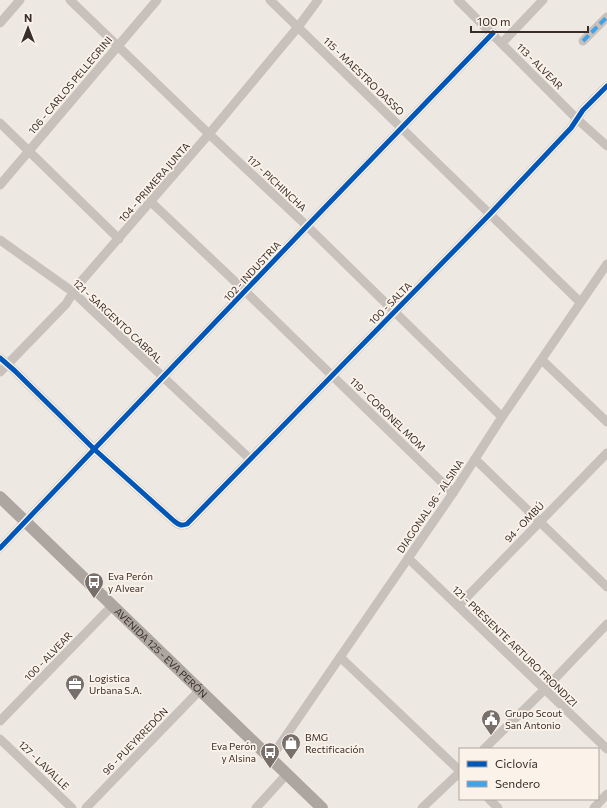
<svg xmlns="http://www.w3.org/2000/svg" width="607" height="808" font-family="Commissioner,sans-serif">
<style>
.lines{fill:none;stroke-linecap:round;stroke-linejoin:round}
.minor{stroke:#c8c1bb;stroke-width:9}
.major{stroke:#ada5a0;stroke-width:12}
.quiet{stroke:#3fa3eb;stroke-width:4;stroke-dasharray:8 4;stroke-linecap:butt}
.cycleway-casing{stroke:#fbf3ea;stroke-width:8}
.cycleway{stroke:#0057b8;stroke-width:5}
.labels{text-anchor:middle;dominant-baseline:central;stroke-width:3.5;stroke-linejoin:round;paint-order:stroke}
.street-label{font-size:10px;fill:#392d29;stroke:#fbf3ea}
.poi-label{font-size:10px;fill:#392d29;stroke:#fbf3ea;text-anchor:start}
</style>
<rect width="100%" height="100%" fill="#eee8e3"/>
<g class="lines">
<g class="minor">
<polyline points="70,0 209,134 307,226 502,417"/>
<polyline points="270,0 580,302"/>
<polyline points="458,0 577,119 607,146"/>
<polyline points="0,23 20,0"/>
<polyline points="583,41 607,17"/>
<polyline points="502,43 543,0"/>
<polyline points="0,123 119,239"/>
<polyline points="0,185 157,0"/>
<polyline points="151,202 245,291 453,493"/>
<polyline points="0,240 73,292 250,459"/>
<path d="M0 358 15 371 94 449 174 521C179 525 181 526 187 524L490 214 571 128 583 110 607 86"/>
<polyline points="542,360 607,422"/>
<polyline points="0,372 66,304 78,285 209,134 298,27 318,0"/>
<polyline points="475,459 607,587"/>
<polyline points="0,548 307,226 493,33"/>
<polyline points="408,558 607,749"/>
<polyline points="458,606 607,453"/>
<polyline points="340,657 460,771"/>
<polyline points="0,721 112,606"/>
<polyline points="0,739 72,808"/>
<polyline points="484,749 545,689 607,624"/>
<polyline points="270,759 453,493 502,417 607,264"/>
<polyline points="489,799 498,808"/>
<polyline points="86,808 200,690"/>
<polyline points="256,808 286,775"/>
<polyline points="422,808 460,772"/>
<polyline points="594,808 607,794"/>
</g>
<path class="major" id="s1" d="M0 497 322 808"/>
<polyline class="quiet" points="583,41 607,17"/>
<defs>
<g id="cycleway">
<path d="M0 358 15 371 94 449 174 521C179 525 181 526 187 524L490 214 571 128 583 110 607 86"/>
<polyline points="0,548 307,226 493,33"/>
</g>
</defs>
<use href="#cycleway" class="cycleway-casing"/>
<use href="#cycleway" class="cycleway"/>
</g>
<defs>
<symbol id="bus-pin" viewBox="-11 -11 22 30"><path d="M0 17L-7.5 6A9.5 9.5 0 1 1 7.5 6Z" fill="#786e6a" stroke="#fbf3ea"/><path d="M-5-6H5V4H4V6H2V4H-2V6H-4V4H-5ZM-3.5-4V0h7V-4ZM-3.5 1.2v1.5H-2V1.2ZM2 1.2v1.5H3.5V1.2Z" fill="#fff"/></symbol>
<symbol id="office-pin" viewBox="-11 -11 22 30"><path d="M0 17L-7.5 6A9.5 9.5 0 1 1 7.5 6Z" fill="#786e6a" stroke="#fbf3ea"/><path d="M-6-3h4V-5.5h4V-3h4V5H-6ZM-1-4.5V-3h2v-1.5ZM-6 0V1H6V0Z" fill="#fff"/></symbol>
<symbol id="civic-pin" viewBox="-11 -11 22 30"><path d="M0 17L-7.5 6A9.5 9.5 0 1 1 7.5 6Z" fill="#786e6a" stroke="#fbf3ea"/><path d="M-.6-6.5H3V-4.5H.6V-3L4-1V1h2V6H-6V1h2V-1L-.6-3ZM-1.2 2.5V6h2.4V2.5Z" fill="#fff"/></symbol>
<symbol id="shop-pin" viewBox="-11 -11 22 30"><path d="M0 17L-7.5 6A9.5 9.5 0 1 1 7.5 6Z" fill="#786e6a" stroke="#fbf3ea"/><path d="M-5-2.5h2.3a2.7 3.5 0 0 1 5.4 0H5L5.5 6h-11ZM-1.5-2.5h3a1.5 2.3 0 0 0-3 0Z" fill="#fff"/></symbol>
</defs>
<g fill-rule="evenodd">
<use href="#bus-pin" x="83" y="571" width="22" height="30"/>
<use href="#office-pin" x="64" y="673" width="22" height="30"/>
<use href="#civic-pin" x="480" y="708" width="22" height="30"/>
<use href="#shop-pin" x="280" y="732" width="22" height="30"/>
<use href="#bus-pin" x="259" y="741" width="22" height="30"/>
</g>
<g class="labels">
<g class="street-label">
<text transform="translate(540 66) rotate(45)">113 - ALVEAR</text>
<text transform="translate(364 76) rotate(44)">115 - MAESTRO DASSO</text>
<text transform="translate(70 85) rotate(-50)">106 - CARLOS PELLEGRINI</text>
<text transform="translate(154 182) rotate(-49)">104 - PRIMERA JUNTA</text>
<text transform="translate(277 183) rotate(43)">117 - PICHINCHA</text>
<text transform="translate(252 271) rotate(-47)">102 - INDUSTRIA</text>
<text transform="translate(390 303) rotate(-45)">100 - SALTA</text>
<text transform="translate(118 321) rotate(43)">121 - SARGENTO CABRAL</text>
<text transform="translate(388 414) rotate(44)">119 - CORONEL MOM</text>
<text transform="translate(430 506) rotate(-56)">DIAGONAL 96 - ALSINA</text>
<text transform="translate(524 522) rotate(-46)">94 - OMBÚ</text>
<text transform="translate(515 646) rotate(44)">121 - PRESIENTE ARTURO FRONDIZI</text>
<text stroke="none"><textPath href="#s1" startOffset="224">AVENIDA 125 - EVA PERÓN</textPath></text>
<text transform="translate(48 656) rotate(-46)">100 - ALVEAR</text>
<text transform="translate(135 741) rotate(-46)">96 - PUEYRREDÓN</text>
<text transform="translate(44 765) rotate(44)">127 - LAVALLE</text>
</g>
<g class="poi-label">
<text x="108" y="576">Eva Perón<tspan x="108" dy="12">y Alvear</tspan></text>
<text x="89" y="678">Logistica<tspan x="89" dy="12">Urbana S.A.</tspan></text>
<text x="505" y="713">Grupo Scout<tspan x="505" dy="12">San Antonio</tspan></text>
<text x="305" y="737">BMG<tspan x="305" dy="12">Rectificación</tspan></text>
<text x="256" y="746" text-anchor="end">Eva Perón<tspan x="256" dy="12">y Alsina</tspan></text>
</g>
</g>
<rect x="459" y="748" width="140" height="52" fill="#fbf3ea" stroke="#ada49d"/>
<rect x="467" y="761" width="20" height="6" fill="#0057b8" stroke="#ada49d"/>
<text x="495" y="768" font-size="12" fill="#392d29">Ciclovía</text>
<rect x="467" y="781" width="20" height="6" fill="#3fa3eb" stroke="#ada49d"/>
<text x="495" y="788" font-size="12" fill="#392d29">Sendero</text>
<g transform="translate(28 28)" stroke="#fbf3ea" stroke-width="3" paint-order="stroke">
<path d="M0-3L7 15L0 10L-7 15Z" fill="#392d29"/>
<text y="-6" font-size="11" font-weight="bold" text-anchor="middle" fill="#392d29">N</text>
</g>
<path d="M471 26v6h117v-6" fill="none" stroke="#392d29" stroke-width="2"/>
<text x="477" y="26" font-size="12" fill="#392d29" stroke="#fbf3ea" stroke-width="3" paint-order="stroke">100 m</text>
</svg>
